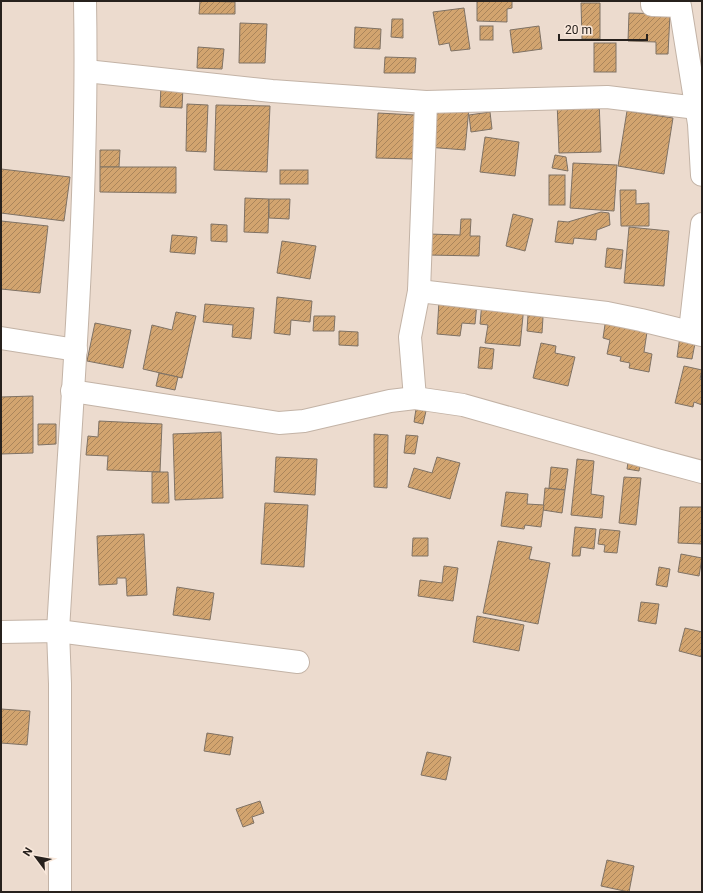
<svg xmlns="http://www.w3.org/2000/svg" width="703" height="893" font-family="Roboto,sans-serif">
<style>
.building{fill:url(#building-hatch);stroke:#7f7265}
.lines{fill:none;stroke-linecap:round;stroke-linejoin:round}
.minor-casing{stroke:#c3b3a6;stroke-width:24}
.minor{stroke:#fff;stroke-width:22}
</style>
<defs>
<pattern id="building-hatch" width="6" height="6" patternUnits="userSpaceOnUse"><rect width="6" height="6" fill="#d2a46f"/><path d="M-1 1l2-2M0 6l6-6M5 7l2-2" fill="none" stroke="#aa855b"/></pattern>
</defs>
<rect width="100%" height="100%" fill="#ecdbce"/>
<g class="building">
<polygon points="200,1 235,2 235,14 199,14"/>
<polygon points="477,1 512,1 512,8 507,9 507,22 477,21"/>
<polygon points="581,3 600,3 600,39 582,39"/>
<polygon points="464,8 470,49 451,51 449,43 439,45 433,12"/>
<polygon points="629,13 670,14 668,54 656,54 656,42 628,41"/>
<polygon points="392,19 403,19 403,38 391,37"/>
<polygon points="240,23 267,24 265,63 239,63"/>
<rect x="480" y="26" width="13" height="14"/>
<polygon points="539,26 542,49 513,53 510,30"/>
<polygon points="355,27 381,29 380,49 354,48"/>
<rect x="594" y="43" width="22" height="29"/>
<polygon points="198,47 224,49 222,69 197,68"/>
<polygon points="385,57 416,58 415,73 384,73"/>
<polygon points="161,86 183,87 182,108 160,107"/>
<polygon points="599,100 601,152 559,153 557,101"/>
<polygon points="187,104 208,105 206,152 186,151"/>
<polygon points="216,105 270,106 267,172 214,170"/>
<polygon points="431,105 469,108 465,150 427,147"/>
<polygon points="627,111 673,118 664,174 618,166"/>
<polygon points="490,112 492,129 471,132 469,115"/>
<polygon points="378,113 415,115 413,159 376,158"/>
<polygon points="485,137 519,142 515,176 480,172"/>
<polygon points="100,150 120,150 119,167 100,167"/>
<polygon points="555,155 566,157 568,171 552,168"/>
<polygon points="573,163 617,165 614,211 570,208"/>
<polygon points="100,167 176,167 176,193 100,192"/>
<polygon points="1,169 70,177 64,221 1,213"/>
<rect x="280" y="170" width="28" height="14"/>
<rect x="549" y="175" width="16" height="30"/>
<polygon points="620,190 636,190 636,204 649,203 649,226 621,226"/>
<polygon points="245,198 269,199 268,233 244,232"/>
<polygon points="269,199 290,199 289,219 269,218"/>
<polygon points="601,212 609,213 610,225 597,230 596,240 574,238 573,244 555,242 558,221 568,222"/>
<polygon points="513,214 533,219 525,251 506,246"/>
<polygon points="461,219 471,219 470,236 480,236 479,256 428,255 429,234 460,235"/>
<polygon points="1,221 48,226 40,293 1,289"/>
<polygon points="211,224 227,225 227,242 211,241"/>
<polygon points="629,227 669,231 664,286 624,283"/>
<polygon points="172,235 197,237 195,254 170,252"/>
<polygon points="282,241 316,246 310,279 277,273"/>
<polygon points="607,248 623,250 621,269 605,267"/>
<polygon points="277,297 312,301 310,322 291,320 290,335 274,333"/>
<polygon points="439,301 477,303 475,324 462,323 460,336 437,334"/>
<polygon points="482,302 524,306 520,346 485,343 488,325 480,324"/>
<polygon points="205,304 254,308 251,339 232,337 233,325 203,322"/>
<polygon points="176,312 196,316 182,378 143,369 152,325 172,330"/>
<polygon points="528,315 543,317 542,333 527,331"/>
<polygon points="314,316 335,316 334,331 313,331"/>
<polygon points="606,318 647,332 644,352 652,354 649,372 629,368 630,363 620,361 621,357 607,354 610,340 603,338"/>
<polygon points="95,323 131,330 123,368 87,361"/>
<polygon points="339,331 358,332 358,346 339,345"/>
<polygon points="680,336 696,338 692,359 677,357"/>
<polygon points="541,343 556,346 555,353 575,357 568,386 533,378"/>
<polygon points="480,347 494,349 492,369 478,368"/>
<polygon points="684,366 702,370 700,379 702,380 702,405 694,402 693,407 675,403"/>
<polygon points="159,373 178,377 175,390 156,386"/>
<polygon points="33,396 33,453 1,454 1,397"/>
<polygon points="416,409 426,411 423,424 414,422"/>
<polygon points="99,421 162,424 160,472 107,470 108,456 86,455 88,436 98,437"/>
<polygon points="38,424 56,424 56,444 38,445"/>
<polygon points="221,432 223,498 175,500 173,434"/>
<polygon points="374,434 388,435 387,488 374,487"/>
<polygon points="406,435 418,436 415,454 404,453"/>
<polygon points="629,456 641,458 639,471 627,469"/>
<polygon points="276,457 317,459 315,495 274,492"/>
<polygon points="437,457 460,463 450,499 408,487 414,468 432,473"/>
<polygon points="577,459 594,461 591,494 604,496 602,518 571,515"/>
<polygon points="551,467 568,469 565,490 549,488"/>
<polygon points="152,472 168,472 169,503 152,503"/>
<polygon points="624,477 641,478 636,525 619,523"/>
<polygon points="545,488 565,490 562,513 543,510"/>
<polygon points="506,492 528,494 527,504 544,505 541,527 525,525 524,529 501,526"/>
<polygon points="265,503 308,505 304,567 261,564"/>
<polygon points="680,507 702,507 702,544 678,543"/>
<polygon points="575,527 596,529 594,549 581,547 580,556 572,556"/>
<polygon points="600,529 620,531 617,553 604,552 605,545 598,544"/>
<polygon points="144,534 147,595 127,596 126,578 117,578 117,584 99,585 97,536"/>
<polygon points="413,538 428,538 428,556 412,556"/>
<polygon points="498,541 532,547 529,559 550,563 538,624 483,613"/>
<polygon points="681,554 702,558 699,576 678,572"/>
<polygon points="444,566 458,568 453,601 418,596 420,580 442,583"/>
<polygon points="659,567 670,569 667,587 656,585"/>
<polygon points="177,587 214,593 210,620 173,615"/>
<polygon points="641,602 659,604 656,624 638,621"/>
<polygon points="477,616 524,625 519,651 473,642"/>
<polygon points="685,628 702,632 702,657 679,651"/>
<polygon points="1,709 30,711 27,745 1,743"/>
<polygon points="207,733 233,737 230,755 204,751"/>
<polygon points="427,752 451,757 446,780 421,775"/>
<polygon points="260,801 264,813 252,817 254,823 243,827 236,809"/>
<polygon points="607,860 634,866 629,892 601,886"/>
</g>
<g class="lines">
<defs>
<g id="minor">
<polyline points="652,1 652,5 680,6 699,124 702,175"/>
<polyline points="86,71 272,91 426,102 607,97 697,108"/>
<polyline points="419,291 607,313 641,320 702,335"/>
<polyline points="690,331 702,224"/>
<polyline points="1,338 76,350"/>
<polyline points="72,391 279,423 304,421 390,401 415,398 463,405 657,460 702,472"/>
<polyline points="415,398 410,337 419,291 426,102"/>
<polyline points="1,632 58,631 298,662"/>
<path d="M60 892V684L58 631C70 421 89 211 85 1"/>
</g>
</defs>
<use href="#minor" class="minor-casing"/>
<use href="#minor" class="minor"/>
</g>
<rect width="703" height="893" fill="none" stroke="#27211d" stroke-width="4"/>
<g transform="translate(36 857) rotate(302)" stroke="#f9e8db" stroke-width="3" paint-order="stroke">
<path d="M0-3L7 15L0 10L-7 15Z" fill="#27211d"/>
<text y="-6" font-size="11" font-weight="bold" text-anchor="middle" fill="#27211d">N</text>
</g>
<path d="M559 34v6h88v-6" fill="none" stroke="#27211d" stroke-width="2"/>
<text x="565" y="34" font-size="12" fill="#27211d" stroke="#f9e8db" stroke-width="3" paint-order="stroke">20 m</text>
</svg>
